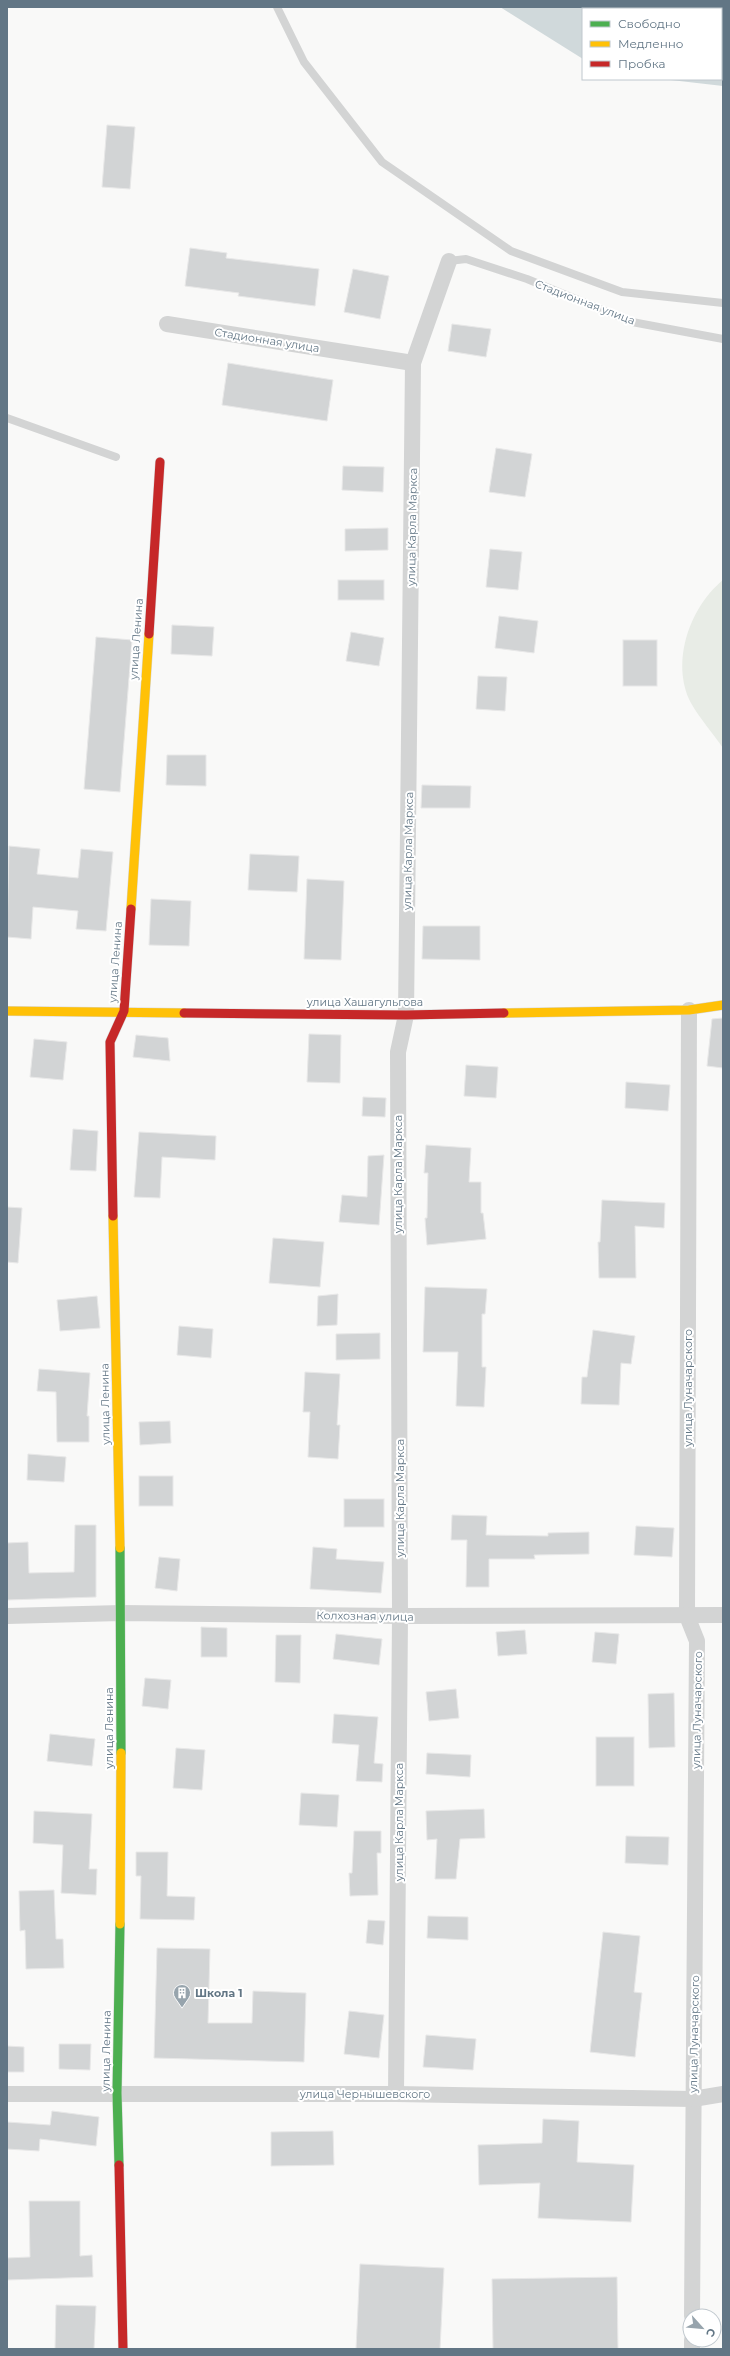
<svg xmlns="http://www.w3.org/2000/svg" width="730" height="2356" font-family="Montserrat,sans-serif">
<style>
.green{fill:#e8ece6}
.water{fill:#d0d9db}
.building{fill:#d2d4d5;stroke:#e8e8e8}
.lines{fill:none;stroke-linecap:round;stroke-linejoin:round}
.fast-casing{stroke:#d6d7d7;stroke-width:10}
.slow-casing{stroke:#d6d7d7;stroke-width:10}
.jam-casing{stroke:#d6d7d7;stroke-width:10}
.lane{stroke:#d3d4d4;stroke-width:8}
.street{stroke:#d3d4d4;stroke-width:16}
.fast{stroke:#4caf50;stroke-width:9}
.slow{stroke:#ffc107;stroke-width:9}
.jam{stroke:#c62828;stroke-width:9}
.labels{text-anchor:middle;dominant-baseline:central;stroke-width:4;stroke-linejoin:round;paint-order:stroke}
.street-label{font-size:11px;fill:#627685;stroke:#fff}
.poi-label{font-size:11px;font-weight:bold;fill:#627685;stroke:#fff;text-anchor:start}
</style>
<rect width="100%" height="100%" fill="#f9f9f8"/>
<path class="green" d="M723 580V748C713 733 700 719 691 703 670 662 690 607 723 580Z"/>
<polygon class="water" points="500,7 723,7 723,86 662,79 721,79 721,9 583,9 583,59"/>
<g class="building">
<polygon points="107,125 135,127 130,189 102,187"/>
<polygon points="190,248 227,253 226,258 319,269 315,306 238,296 239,293 185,286"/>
<polygon points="353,269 389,276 380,319 344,312"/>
<polygon points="452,324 491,329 486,357 448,351"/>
<polygon points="228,363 333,380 327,421 222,405"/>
<polygon points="496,448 532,454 525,497 489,492"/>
<polygon points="343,466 384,467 383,492 342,490"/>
<polygon points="388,528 388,550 345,551 345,529"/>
<polygon points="490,549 522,552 518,590 486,587"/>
<rect x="338" y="580" width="46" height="20"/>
<polygon points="499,616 538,621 534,653 495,648"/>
<polygon points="172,625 214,627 212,656 171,654"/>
<polygon points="351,632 384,638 379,666 346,661"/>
<polygon points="96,637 132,640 120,792 84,789"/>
<rect x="623" y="640" width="34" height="46"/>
<polygon points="478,676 507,677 505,711 476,709"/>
<polygon points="167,755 206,755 206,786 166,785"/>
<polygon points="422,785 471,786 470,808 421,808"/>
<polygon points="9,846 40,849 37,874 78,878 81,849 113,852 106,931 76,929 78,911 33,907 31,939 7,937"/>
<polygon points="250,854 299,856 297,892 248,890"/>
<polygon points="307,879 344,881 341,960 304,959"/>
<polygon points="151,899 191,901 189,946 149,945"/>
<polygon points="423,926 480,926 480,960 422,959"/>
<polygon points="723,1018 723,1068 707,1066 712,1019"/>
<polygon points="309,1034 341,1035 340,1083 307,1082"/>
<polygon points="136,1035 168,1038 170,1061 133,1057"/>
<polygon points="34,1039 67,1042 63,1080 30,1077"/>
<polygon points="466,1065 498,1067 496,1098 464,1096"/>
<polygon points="626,1082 670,1085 668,1111 625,1108"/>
<polygon points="363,1097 386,1098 385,1117 362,1116"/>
<polygon points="73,1129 98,1131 96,1171 70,1170"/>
<polygon points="139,1132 216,1136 215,1160 162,1157 160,1198 134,1197"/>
<polygon points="426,1145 471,1148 469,1182 481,1182 481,1213 483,1213 486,1239 427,1245 425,1218 427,1218 428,1173 424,1173"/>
<polygon points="384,1155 379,1225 339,1222 342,1195 367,1197 368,1156"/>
<polygon points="602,1200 665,1203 664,1228 635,1226 636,1278 599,1278 598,1242 600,1242"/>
<polygon points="7,1207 22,1208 18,1263 7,1262"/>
<polygon points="273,1238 324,1242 320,1287 269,1283"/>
<polygon points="425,1287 487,1289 485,1314 482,1314 482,1367 486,1367 484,1407 456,1406 458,1352 423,1352"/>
<polygon points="338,1294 337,1325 317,1326 318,1296"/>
<polygon points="97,1296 100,1328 60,1331 57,1300"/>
<polygon points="179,1326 213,1329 211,1358 177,1355"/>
<polygon points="593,1330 635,1336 631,1364 621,1363 619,1405 581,1404 582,1377 587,1377"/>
<polygon points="380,1333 380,1359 336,1360 336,1334"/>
<polygon points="39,1369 90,1373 87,1416 89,1416 89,1442 57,1442 56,1392 37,1391"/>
<polygon points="305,1372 340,1374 337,1425 340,1425 338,1459 308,1457 310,1412 303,1412"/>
<polygon points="170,1421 171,1443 140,1445 139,1422"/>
<polygon points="28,1454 66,1457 64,1482 27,1480"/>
<rect x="139" y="1476" width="34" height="30"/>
<rect x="344" y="1499" width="40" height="28"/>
<polygon points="452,1515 487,1516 486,1535 548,1536 548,1533 589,1532 589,1554 534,1555 535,1559 489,1559 489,1587 466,1587 467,1540 451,1540"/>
<polygon points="75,1525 96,1525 96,1597 7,1600 7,1543 28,1542 29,1573 74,1572"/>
<polygon points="636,1526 674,1528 672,1557 634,1555"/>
<polygon points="313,1547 337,1549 336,1559 384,1562 381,1593 310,1589"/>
<polygon points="159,1557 180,1559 177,1591 155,1588"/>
<polygon points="201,1627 227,1628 227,1657 201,1657"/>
<polygon points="525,1630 527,1654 498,1656 496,1632"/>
<polygon points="595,1632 619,1634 616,1664 592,1662"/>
<polygon points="336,1634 382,1639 379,1665 333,1659"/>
<polygon points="276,1635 301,1635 300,1683 275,1682"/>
<polygon points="145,1678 171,1680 168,1709 142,1706"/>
<polygon points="456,1689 459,1718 429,1721 426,1692"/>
<polygon points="674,1693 675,1747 649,1748 648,1694"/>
<polygon points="334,1714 378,1717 374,1763 383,1764 382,1782 356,1781 359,1745 332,1743"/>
<polygon points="50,1734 95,1739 92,1766 47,1761"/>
<rect x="596" y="1737" width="38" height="49"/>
<polygon points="176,1748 205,1750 202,1790 173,1788"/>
<polygon points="427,1753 471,1755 470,1777 426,1774"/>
<polygon points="301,1793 339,1795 337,1827 299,1825"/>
<polygon points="484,1809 485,1838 460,1839 456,1879 435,1879 437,1839 427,1840 426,1811"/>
<polygon points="34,1811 92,1814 89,1869 97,1869 96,1895 61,1893 63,1845 33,1843"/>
<polygon points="354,1831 381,1831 381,1853 377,1853 378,1895 350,1896 349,1873 352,1873"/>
<polygon points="626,1836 669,1837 668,1865 625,1863"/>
<polygon points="136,1852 168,1852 167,1896 195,1897 194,1920 140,1919 141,1876 136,1876"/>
<polygon points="54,1890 56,1939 63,1939 64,1968 26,1969 25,1930 20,1931 19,1891"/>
<polygon points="428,1916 468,1917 468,1940 427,1938"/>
<polygon points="368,1920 385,1921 383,1945 366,1943"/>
<polygon points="603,1932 640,1936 634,1992 642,1993 635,2057 590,2052"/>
<polygon points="157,1948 210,1949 208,2023 252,2023 253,1991 306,1993 304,2062 154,2058"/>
<polygon points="349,2011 384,2015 379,2058 344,2054"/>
<polygon points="426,2035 476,2039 473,2070 423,2067"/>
<polygon points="59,2044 91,2044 90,2070 59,2069"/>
<polygon points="7,2046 24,2047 24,2072 7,2072"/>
<polygon points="52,2111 99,2117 96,2146 40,2139 39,2151 7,2149 7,2122 50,2125"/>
<polygon points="543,2119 579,2121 577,2162 634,2165 631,2222 538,2218 540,2183 479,2185 478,2145 542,2143"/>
<polygon points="333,2131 334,2165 271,2166 271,2132"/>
<polygon points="29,2201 80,2201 80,2256 92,2255 93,2277 7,2280 7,2258 30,2257"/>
<polygon points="360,2264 444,2268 440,2349 356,2349"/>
<polygon points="617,2277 618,2349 493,2349 492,2279"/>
<polygon points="56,2305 96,2306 94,2349 55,2349"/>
</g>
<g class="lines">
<defs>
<g id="fast">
<polyline points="120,1548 121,1753"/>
<polyline points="119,2165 117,2093 120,1924"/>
</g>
<g id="slow">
<polyline points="131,909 149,634"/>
<polyline points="7,1011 184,1013"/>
<polyline points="504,1013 689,1010 723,1005"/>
<polyline points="113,1216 120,1548"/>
<polyline points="120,1924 121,1753"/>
</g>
<g id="jam">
<polyline points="149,634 160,462"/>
<polyline points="184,1013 406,1015 504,1013"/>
<polyline points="113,1216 110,1042 124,1011 131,909"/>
<polyline points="119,2165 123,2349"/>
</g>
</defs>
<use href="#fast" class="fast-casing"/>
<use href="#slow" class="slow-casing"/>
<use href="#jam" class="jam-casing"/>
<g class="lane">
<polyline points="277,7 304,62 382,162 511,251 622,292 723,303"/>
<polyline points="449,261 466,259 527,279 632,322 723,339"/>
<polyline points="7,418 116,457"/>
</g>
<g class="street">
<polyline points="167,324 413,363"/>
<polyline points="689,1010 687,1616 697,1641 692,2316"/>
<polyline points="7,1616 121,1613 400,1616 723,1615"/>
<polyline points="7,2094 396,2094 693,2099 723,2094"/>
<polyline points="396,2094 400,1616 398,1052 406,1015 413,363 449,261"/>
<polyline points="692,2349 692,2340"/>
</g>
<use href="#fast" class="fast"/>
<use href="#slow" class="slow"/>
<use href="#jam" class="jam"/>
</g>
<defs>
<symbol id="building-pin" viewBox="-11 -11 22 30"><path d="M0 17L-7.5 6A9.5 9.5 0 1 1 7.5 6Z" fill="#97a4ad" stroke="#fff"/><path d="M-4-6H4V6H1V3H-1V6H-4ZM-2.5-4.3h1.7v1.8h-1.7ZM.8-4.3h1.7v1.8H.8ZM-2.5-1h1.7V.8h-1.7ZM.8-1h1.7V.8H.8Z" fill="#fff"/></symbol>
</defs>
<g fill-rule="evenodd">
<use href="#building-pin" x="172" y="1983" width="20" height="27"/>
</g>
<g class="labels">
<g class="street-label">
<text transform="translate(585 302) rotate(21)">Стадионная улица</text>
<text transform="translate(267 340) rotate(9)">Стадионная улица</text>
<text transform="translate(412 527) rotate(-89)">улица Карла Маркса</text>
<text transform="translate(136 639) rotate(-86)">улица Ленина</text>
<text transform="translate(408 851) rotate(-89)">улица Карла Маркса</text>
<text transform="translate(115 962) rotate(-86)">улица Ленина</text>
<text x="365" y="1002">улица Хашагульгова</text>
<text transform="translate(398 1174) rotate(-90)">улица Карла Маркса</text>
<text transform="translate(688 1388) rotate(-90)">улица Луначарского</text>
<text transform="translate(105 1404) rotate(-91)">улица Ленина</text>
<text transform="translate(400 1498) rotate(-90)">улица Карла Маркса</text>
<text transform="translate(365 1616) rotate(1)">Колхозная улица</text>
<text transform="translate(697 1710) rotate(-89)">улица Луначарского</text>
<text transform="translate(109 1728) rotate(-90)">улица Ленина</text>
<text transform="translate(399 1822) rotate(-90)">улица Карла Маркса</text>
<text transform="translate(694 2034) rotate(-89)">улица Луначарского</text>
<text transform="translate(106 2051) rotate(-89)">улица Ленина</text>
<text x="365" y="2094">улица Чернышевского</text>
</g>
<g class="poi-label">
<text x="195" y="1993">Школа 1</text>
</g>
</g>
<rect width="730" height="2356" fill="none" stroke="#627685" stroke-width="16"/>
<rect x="582" y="8" width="140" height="72" fill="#ffffff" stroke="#c0c8ce"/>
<rect x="590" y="21" width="20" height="6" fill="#4caf50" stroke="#c0c8ce"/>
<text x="618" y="28" font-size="12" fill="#627685">Свободно</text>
<rect x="590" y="41" width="20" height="6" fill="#ffc107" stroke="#c0c8ce"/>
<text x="618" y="48" font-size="12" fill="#627685">Медленно</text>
<rect x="590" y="61" width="20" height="6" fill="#c62828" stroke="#c0c8ce"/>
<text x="618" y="68" font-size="12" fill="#627685">Пробка</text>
<g transform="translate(702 2328) rotate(117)"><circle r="19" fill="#ffffff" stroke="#c0c8ce"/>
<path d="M0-3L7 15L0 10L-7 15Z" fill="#97a4ad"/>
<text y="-6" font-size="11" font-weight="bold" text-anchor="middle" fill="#627685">С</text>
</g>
</svg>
